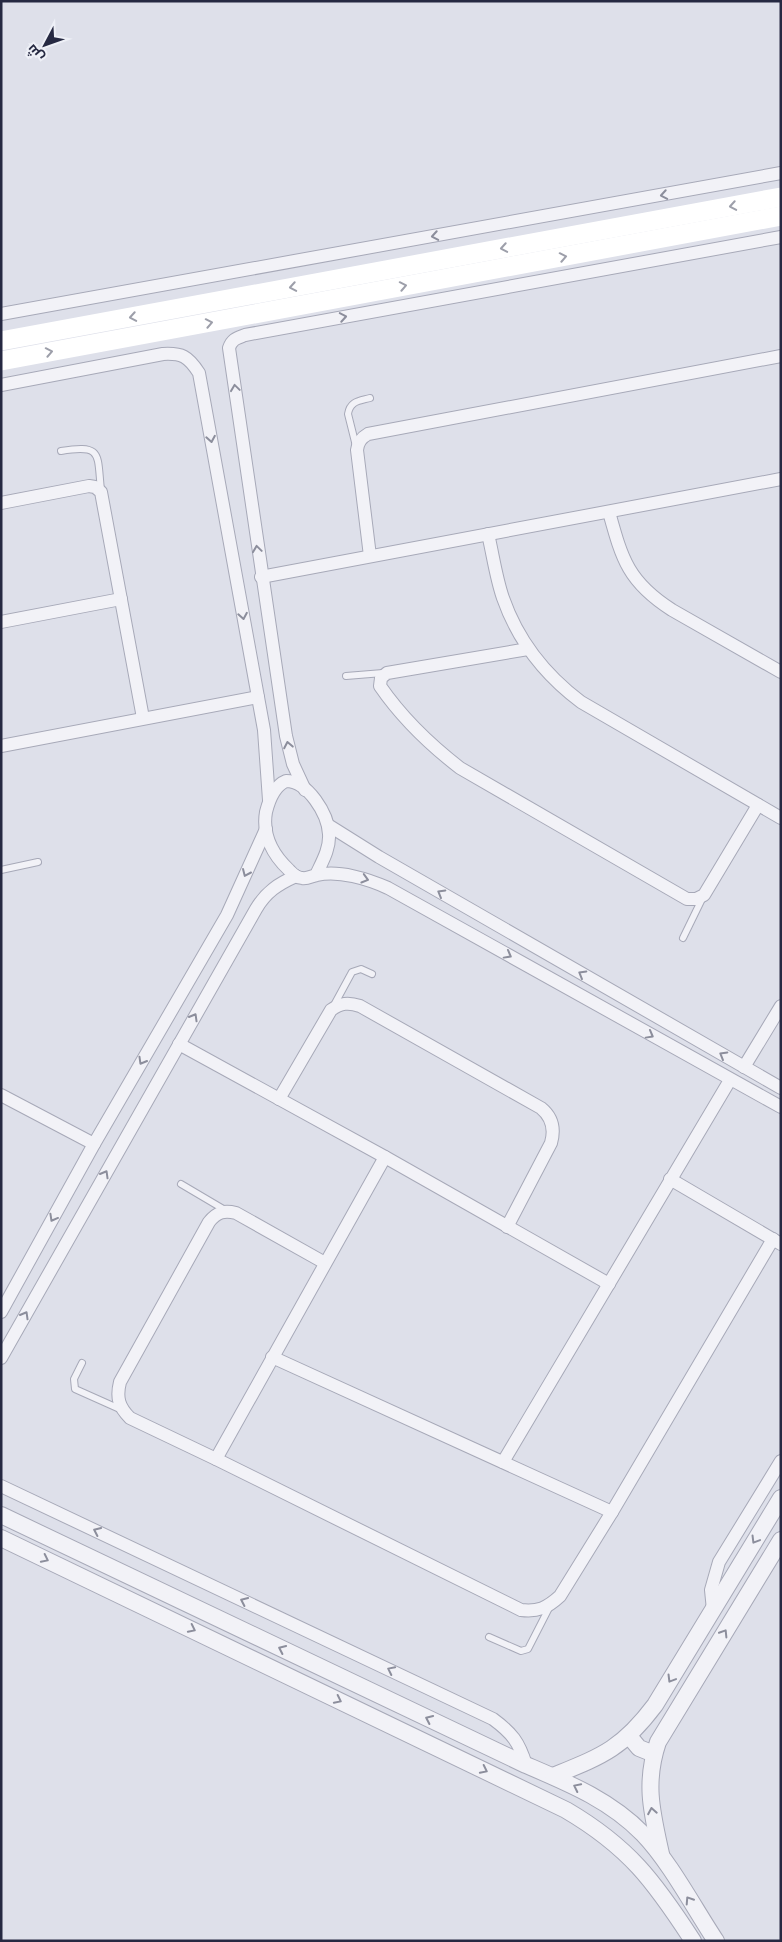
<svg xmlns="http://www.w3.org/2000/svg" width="782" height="1942" font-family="Barlow,Cairo,sans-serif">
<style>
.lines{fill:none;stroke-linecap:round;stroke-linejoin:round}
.service-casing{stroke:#a7a9b8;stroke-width:8}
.minor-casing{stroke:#a7a9b8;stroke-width:14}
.tertiary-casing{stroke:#a7a9b8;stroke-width:18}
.service{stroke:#f2f2f7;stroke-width:6}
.minor{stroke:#f2f2f7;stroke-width:12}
.tertiary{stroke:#f2f2f7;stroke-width:16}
.secondary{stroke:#fff;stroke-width:19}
.oneway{stroke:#8c8e9c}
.oneway2{stroke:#9d9faa}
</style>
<rect width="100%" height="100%" fill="#dee0ea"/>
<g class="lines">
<defs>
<g id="service">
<path d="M356 446 348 414C350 401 359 401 370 398"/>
<path d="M61 451C103 444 97 454 101 490"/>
<polyline points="346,676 383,673"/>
<polyline points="1,870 38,862"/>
<polyline points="683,938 702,899"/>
<polyline points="333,1007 352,972 361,969 372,974"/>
<polyline points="181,1184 225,1210"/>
<polyline points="82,1363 74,1379 75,1389 122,1410"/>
<polyline points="489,1637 521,1651 528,1649 549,1608"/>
</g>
<g id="minor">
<polyline points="1,314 781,173"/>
<path d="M1 385 163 354C182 353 188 356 199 373L264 730 269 800"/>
<polyline points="1,503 89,486 95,487 101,492 143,718"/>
<path d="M609 512C622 559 628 582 672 610L781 672"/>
<path d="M488 534C493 555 496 578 503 598 518 641 545 675 581 702L781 818"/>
<path d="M370 556 357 450C358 442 361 438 368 434L781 356"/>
<polyline points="261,577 781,479"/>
<polyline points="1,622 121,599"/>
<path d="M528 649 387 673 381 678 380 686C402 718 429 744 460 768L687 899H696L704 895 758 805"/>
<polyline points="1,746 258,697"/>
<path d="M305 790 293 764 286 736 229 348C232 339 237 338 245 335L781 237"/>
<polyline points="328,825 379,857 781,1088"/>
<path d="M316 875C322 862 330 849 329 834 328 814 308 781 286 781 274 786 269 800 266 812 262 835 273 855 289 870 293 874 296 878 302 878 308 879 311 876 317 875 339 870 368 879 388 888L781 1107"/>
<polyline points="179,1044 385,1157 609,1284"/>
<polyline points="744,1067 781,1006"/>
<polyline points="1,1095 94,1144"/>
<path d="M279 1099 331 1010C341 1003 348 1002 360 1006L541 1108C552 1117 555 1129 551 1143L507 1227"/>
<polyline points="670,1179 781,1244"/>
<path d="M325 1263 236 1213C224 1210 217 1212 209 1222L120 1382C116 1398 119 1407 130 1418L216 1459 521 1610C538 1612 547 1608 560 1596L612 1512 773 1239"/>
<polyline points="1,1312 94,1144 227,915 266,829"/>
<polyline points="272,1357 612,1512"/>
<path d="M1 1358 256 909C266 892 278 884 296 876"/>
<polyline points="216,1459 385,1157"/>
<polyline points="503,1462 730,1080"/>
<path d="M1 1486 493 1719C512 1733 519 1742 526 1765"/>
<polyline points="713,1610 711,1590 719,1562 781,1461"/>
</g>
<g id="tertiary">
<path d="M1 1515 526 1765C568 1783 610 1800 643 1834 670 1862 694 1908 716 1941"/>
<path d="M1 1538 566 1810C629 1847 654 1881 693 1941"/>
<polyline points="629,1736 639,1748 654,1754"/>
<path d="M553 1776C602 1756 622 1749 655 1705L781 1498"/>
<path d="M661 1854C652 1813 644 1783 658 1742L781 1540"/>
</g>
</defs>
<use href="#service" class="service-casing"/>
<use href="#minor" class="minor-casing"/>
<use href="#tertiary" class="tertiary-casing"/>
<use href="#service" class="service"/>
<use href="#minor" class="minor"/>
<use href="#tertiary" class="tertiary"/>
<g class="secondary">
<polyline points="1,341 781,197"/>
<polyline points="1,361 781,216"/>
</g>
</g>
<defs><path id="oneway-chevron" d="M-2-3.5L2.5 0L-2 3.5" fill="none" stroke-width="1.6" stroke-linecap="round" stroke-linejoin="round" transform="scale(1.25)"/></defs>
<g class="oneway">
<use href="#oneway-chevron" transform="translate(664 195) rotate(170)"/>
<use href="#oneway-chevron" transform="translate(435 236) rotate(170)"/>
<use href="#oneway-chevron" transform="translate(343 317) rotate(-10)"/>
<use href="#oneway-chevron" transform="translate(235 388) rotate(-98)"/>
<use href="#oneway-chevron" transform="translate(211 439) rotate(80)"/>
<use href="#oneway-chevron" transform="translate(257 549) rotate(-98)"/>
<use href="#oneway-chevron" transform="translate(243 616) rotate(80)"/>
<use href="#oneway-chevron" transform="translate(288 745) rotate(-101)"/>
<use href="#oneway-chevron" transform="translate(246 873) rotate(114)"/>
<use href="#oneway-chevron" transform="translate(365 879) rotate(16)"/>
<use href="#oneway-chevron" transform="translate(441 893) rotate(-150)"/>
<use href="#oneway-chevron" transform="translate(508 955) rotate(29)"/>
<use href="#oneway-chevron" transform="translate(582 974) rotate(-150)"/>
<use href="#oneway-chevron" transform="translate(194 1017) rotate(-60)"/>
<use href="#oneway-chevron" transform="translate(650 1035) rotate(29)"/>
<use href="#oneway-chevron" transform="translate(723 1055) rotate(-150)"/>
<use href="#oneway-chevron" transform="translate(142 1061) rotate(120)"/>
<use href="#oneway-chevron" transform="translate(105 1174) rotate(-60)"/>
<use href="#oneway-chevron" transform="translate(53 1218) rotate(119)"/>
<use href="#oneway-chevron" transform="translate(25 1315) rotate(-60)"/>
<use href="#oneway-chevron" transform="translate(97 1531) rotate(-155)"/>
<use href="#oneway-chevron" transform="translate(755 1540) rotate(121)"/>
<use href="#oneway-chevron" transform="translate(45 1559) rotate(26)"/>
<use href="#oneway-chevron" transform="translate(244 1601) rotate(-155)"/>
<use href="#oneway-chevron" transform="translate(192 1629) rotate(26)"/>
<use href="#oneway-chevron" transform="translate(724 1633) rotate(-58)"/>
<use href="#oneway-chevron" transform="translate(282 1649) rotate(-155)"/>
<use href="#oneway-chevron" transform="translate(391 1670) rotate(-154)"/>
<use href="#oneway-chevron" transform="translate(671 1679) rotate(121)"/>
<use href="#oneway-chevron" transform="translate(338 1700) rotate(26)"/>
<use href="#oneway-chevron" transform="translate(429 1719) rotate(-155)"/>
<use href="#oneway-chevron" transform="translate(484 1770) rotate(26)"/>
<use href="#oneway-chevron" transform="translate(577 1787) rotate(-154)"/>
<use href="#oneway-chevron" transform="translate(652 1811) rotate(-100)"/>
<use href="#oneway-chevron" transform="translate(689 1900) rotate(-123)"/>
</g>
<g class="oneway2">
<use href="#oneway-chevron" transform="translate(733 206) rotate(170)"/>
<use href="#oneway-chevron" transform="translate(504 248) rotate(170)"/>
<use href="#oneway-chevron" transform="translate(563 257) rotate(-11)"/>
<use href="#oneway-chevron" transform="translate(403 286) rotate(-11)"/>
<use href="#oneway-chevron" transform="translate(293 287) rotate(170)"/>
<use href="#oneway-chevron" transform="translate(133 317) rotate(170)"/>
<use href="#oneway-chevron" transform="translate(209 323) rotate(-11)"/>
<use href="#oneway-chevron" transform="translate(49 352) rotate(-11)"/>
</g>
<rect width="782" height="1942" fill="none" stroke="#262942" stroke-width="5"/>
<g transform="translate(45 45) rotate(229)" stroke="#eef0f7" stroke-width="4" paint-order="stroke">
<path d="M0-4L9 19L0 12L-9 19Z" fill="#262942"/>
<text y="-8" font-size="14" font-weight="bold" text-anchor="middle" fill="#262942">ش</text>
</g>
</svg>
